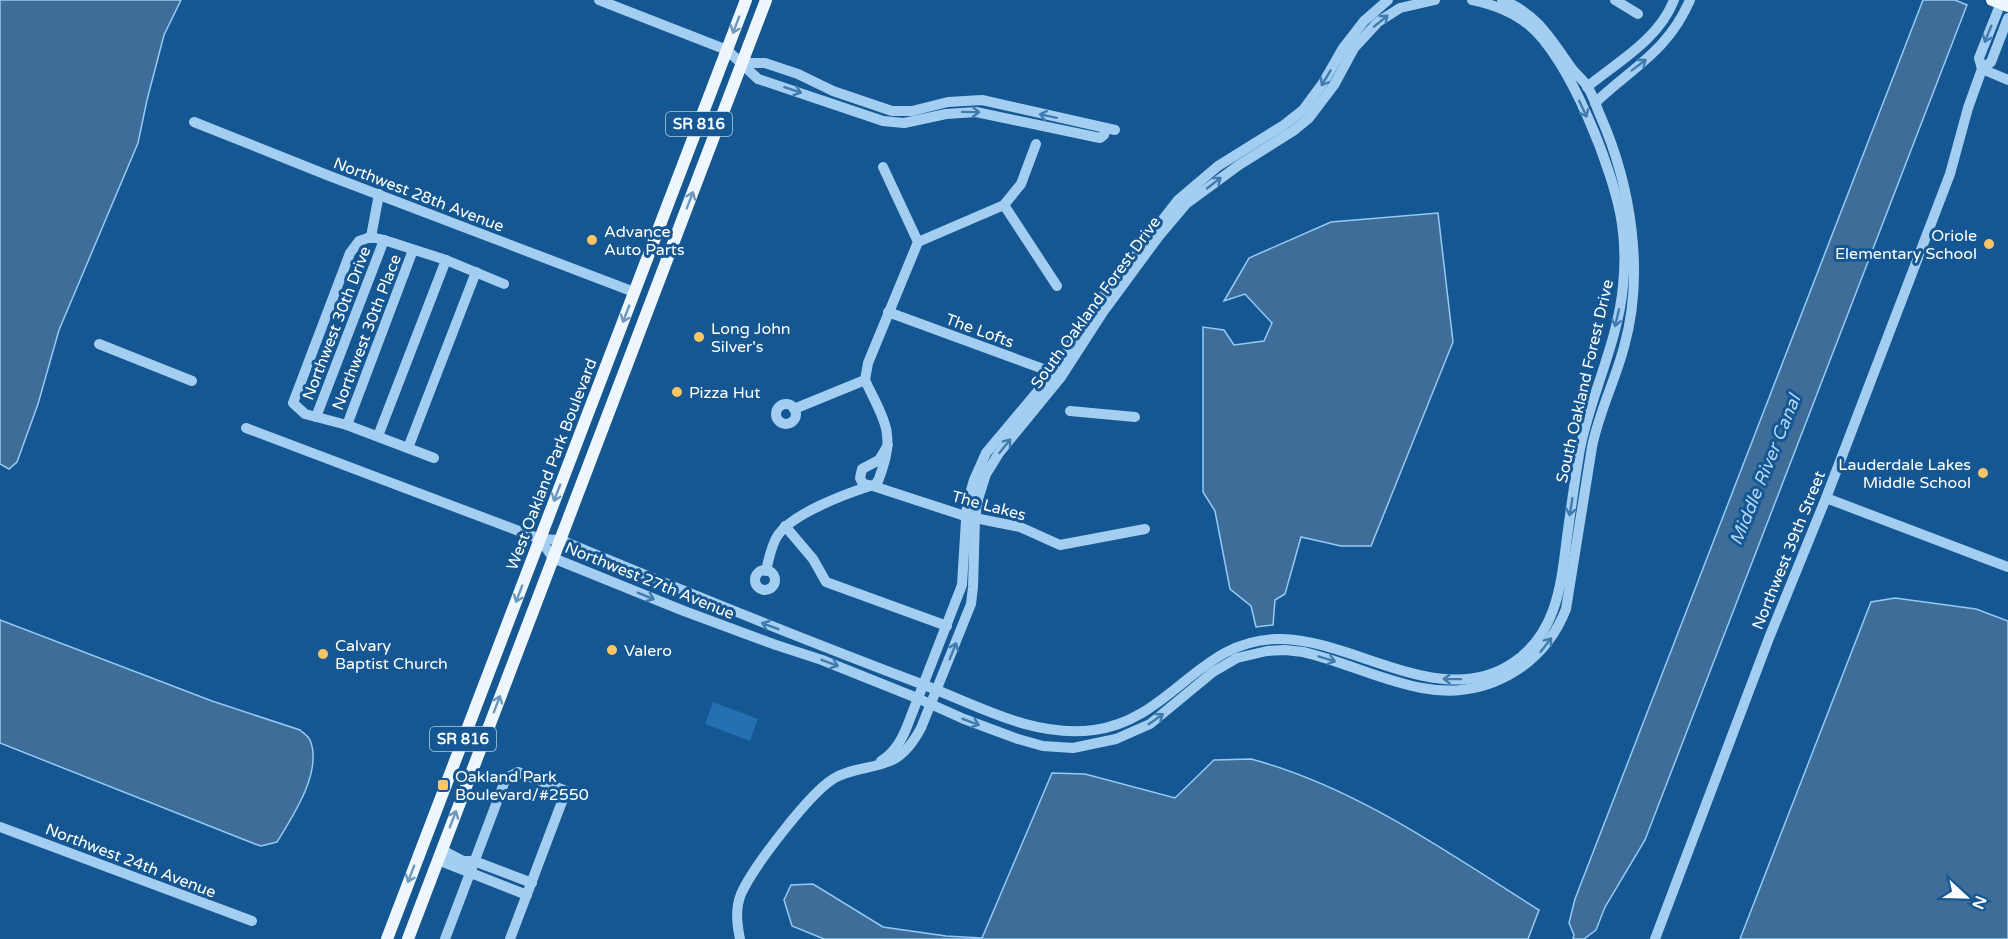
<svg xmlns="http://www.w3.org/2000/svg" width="2008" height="939" font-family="'Varela Round',sans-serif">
<rect width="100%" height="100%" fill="#155793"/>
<polygon fill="#2470b0" points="713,702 758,719 750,741 705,724"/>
<g fill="#3e6d99" stroke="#96caf4" stroke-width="1.5">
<polygon points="0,0 181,0 164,35 147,100 138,143 59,330 38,404 17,462 9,469 0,464"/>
<polygon points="1923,0 1955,0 1967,5 1645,840 1605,907 1596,930 1584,939 1573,939 1574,935 1569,923 1575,899"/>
<polygon points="1438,213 1453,342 1371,546 1341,546 1301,537 1285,594 1275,600 1273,625 1256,627 1251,606 1230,589 1215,511 1203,492 1203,327 1224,330 1234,345 1264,341 1272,323 1245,294 1224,301 1249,258 1331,222"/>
<polygon points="1895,598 1976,609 2008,621 2008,939 1740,939 1871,602"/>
<path d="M0 620 212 701 300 730C303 733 308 736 310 740 323 771 293 816 277 842L261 846 255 844 0 743Z"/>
<path d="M1251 759C1356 787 1448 853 1539 910L1528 939H824L792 926 784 900 791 885 813 884 883 927 946 936 982 938 1052 773 1085 774 1175 798 1214 760Z"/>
</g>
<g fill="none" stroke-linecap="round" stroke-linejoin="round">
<g stroke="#a4cef1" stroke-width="10">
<polyline points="599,0 727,50 758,79 883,121 904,123 946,114 976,112 1100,138 1104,135 1105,128"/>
<polyline points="1615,0 1638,14"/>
<polyline points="743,63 765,63 798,74 833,91 892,111 912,111 948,102 982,100 1115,130"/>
<polyline points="1982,69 1979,58 2002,0"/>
<polyline points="1982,69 2008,80"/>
<path d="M1587 87C1619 61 1659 39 1674 0"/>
<path d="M1595 103C1633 67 1668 51 1690 0"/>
<polyline points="194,122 327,175 634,292"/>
<polyline points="1004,205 1057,286"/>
<polyline points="371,237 379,194"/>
<polyline points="918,242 1004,205 1021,184 1036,144"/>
<polyline points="888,312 1057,374"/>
<polyline points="99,344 192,381"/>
<polyline points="865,380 868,363 918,242 883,167"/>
<path d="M865 380C881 415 896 431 882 470 879 477 880 481 873 486L863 484 860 478 862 469 879 460 888 445"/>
<circle cx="786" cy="414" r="10"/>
<polyline points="794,409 865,380"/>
<polyline points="1070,411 1135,417"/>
<polyline points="316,417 384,240"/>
<polyline points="347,425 413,250"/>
<path d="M246 428 540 539 553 558 684 611 776 645 822 660 917 698 964 719 1018 739 1043 746 1073 748 1116 739 1150 724 1213 672 1237 658 1267 651 1285 650 1303 652C1343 661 1382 681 1422 688 1484 700 1543 668 1566 609L1592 447C1599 412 1615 381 1624 347 1645 273 1631 185 1600 115 1596 106 1593 95 1587 86 1583 80 1577 75 1572 69 1552 41 1537 13 1502 0"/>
<polyline points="378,436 446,260"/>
<polyline points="408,448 476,272"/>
<polyline points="434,458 347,425 305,414 293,403 350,253 359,241 371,237 384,240 446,260 504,284"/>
<polyline points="873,486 965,516 1020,527 1060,545 1145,529"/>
<polyline points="1826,498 2008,567"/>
<polyline points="785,526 813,559 826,582 947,626"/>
<path d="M540 539 561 540C681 590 802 639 924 685 979 706 1033 738 1094 730 1172 720 1200 637 1281 639 1355 640 1442 711 1513 663 1557 633 1561 585 1567 537 1571 508 1575 478 1580 449 1591 394 1618 342 1623 286 1625 266 1625 244 1622 224 1615 173 1569 57 1529 25 1513 12 1492 4 1472 0"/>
<circle cx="765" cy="580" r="10"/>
<path d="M766 571C769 559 771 545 778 535 792 514 845 494 870 486"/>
<path d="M881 761C893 754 901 741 906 729L962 585 967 504 974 480 986 453 1053 373 1091 311 1178 200 1218 166 1284 125 1303 110 1323 83 1343 48 1364 21 1388 0"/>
<polyline points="0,827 252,921"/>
<polyline points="442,850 463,861 474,861 532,883"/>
<polyline points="438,860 527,895"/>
<polyline points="445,939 506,778 518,772 566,791 510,939"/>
<path d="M740 939C737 924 735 909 741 894 753 867 809 794 833 779 850 768 872 769 890 761 904 756 914 741 921 728L971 604 973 587 975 518 979 496 986 474 999 453 1061 377 1103 312 1159 236 1186 204 1239 165 1293 131 1309 118 1334 85 1354 48 1378 22 1400 8 1435 0"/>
<polyline points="1655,939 1769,638 1826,498 1950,174 1968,108 1982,69 1991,62 2008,18"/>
</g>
<g stroke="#eef6ff" stroke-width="12">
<polyline points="1992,0 2008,6"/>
<polyline points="387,939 746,0"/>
<polyline points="408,939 766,0"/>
</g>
</g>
<defs><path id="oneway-shaft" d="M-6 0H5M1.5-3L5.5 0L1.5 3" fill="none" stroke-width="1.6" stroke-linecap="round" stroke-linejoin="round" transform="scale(1.5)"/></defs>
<g stroke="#407baf">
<use href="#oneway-shaft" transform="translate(1381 21) rotate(-39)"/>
<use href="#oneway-shaft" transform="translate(1988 34) rotate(112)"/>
<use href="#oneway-shaft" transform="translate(1639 65) rotate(-37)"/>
<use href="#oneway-shaft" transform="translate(1326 78) rotate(121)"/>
<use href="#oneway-shaft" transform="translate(793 90) rotate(19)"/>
<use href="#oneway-shaft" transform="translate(1583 109) rotate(65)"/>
<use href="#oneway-shaft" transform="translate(971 112) rotate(1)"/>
<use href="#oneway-shaft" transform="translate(1048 116) rotate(-168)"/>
<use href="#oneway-shaft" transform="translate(1214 183) rotate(-38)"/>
<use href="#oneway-shaft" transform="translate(1617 318) rotate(103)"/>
<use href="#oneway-shaft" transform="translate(1005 446) rotate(-51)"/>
<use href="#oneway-shaft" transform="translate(1571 507) rotate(99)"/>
<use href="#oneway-shaft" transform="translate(646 596) rotate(22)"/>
<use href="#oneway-shaft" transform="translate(770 626) rotate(-159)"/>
<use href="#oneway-shaft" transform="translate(1546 645) rotate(-52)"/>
<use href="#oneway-shaft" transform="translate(953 651) rotate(-68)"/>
<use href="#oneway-shaft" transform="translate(1327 659) rotate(17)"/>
<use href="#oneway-shaft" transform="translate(830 663) rotate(21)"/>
<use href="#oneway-shaft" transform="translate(1452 679) rotate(-179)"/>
<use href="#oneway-shaft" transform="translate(1156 719) rotate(-35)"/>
<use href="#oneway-shaft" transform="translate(971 722) rotate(21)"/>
</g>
<g stroke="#6c97be">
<use href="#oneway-shaft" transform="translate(736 25) rotate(111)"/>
<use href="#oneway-shaft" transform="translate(690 200) rotate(-69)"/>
<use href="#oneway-shaft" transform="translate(626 314) rotate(111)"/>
<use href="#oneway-shaft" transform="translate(557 493) rotate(111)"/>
<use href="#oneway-shaft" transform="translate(519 594) rotate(111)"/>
<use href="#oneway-shaft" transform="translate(497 704) rotate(-69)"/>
<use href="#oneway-shaft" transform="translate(453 819) rotate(-69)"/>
<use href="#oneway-shaft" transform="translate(411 874) rotate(111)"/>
</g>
<g fill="#ffc464" stroke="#155793" stroke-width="2">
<circle cx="592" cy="240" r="6"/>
<circle cx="1989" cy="244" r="6"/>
<circle cx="699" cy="337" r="6"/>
<circle cx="677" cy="392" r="6"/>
<circle cx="1983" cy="473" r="6"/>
<circle cx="612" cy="650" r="6"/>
<circle cx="323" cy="654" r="6"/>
<rect x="437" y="779" width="12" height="12" rx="3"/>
</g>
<g text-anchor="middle" stroke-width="6" stroke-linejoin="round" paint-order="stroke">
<g fill="#155793" stroke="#b9cddf" stroke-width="1.5">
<rect x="666" y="112" width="66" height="24" rx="4.5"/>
<rect x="430" y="727" width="66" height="24" rx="4.5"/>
</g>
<g font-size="15" font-weight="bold" fill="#fff">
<text x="699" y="129">SR 816</text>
<text x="463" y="744">SR 816</text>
</g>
<g font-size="16" fill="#fff" stroke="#155793">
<text transform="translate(419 194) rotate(21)" y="6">Northwest 28th Avenue</text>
<text transform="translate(1095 302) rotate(-54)" y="6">South Oakland Forest Drive</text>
<text transform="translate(336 323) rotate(-69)" y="6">Northwest 30th Drive</text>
<text transform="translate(980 330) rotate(20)" y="6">The Lofts</text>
<text transform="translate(366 332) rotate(-69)" y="6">Northwest 30th Place</text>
<text transform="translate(1584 381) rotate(-77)" y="6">South Oakland Forest Drive</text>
<text transform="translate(551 464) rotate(-69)" y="6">West Oakland Park Boulevard</text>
<text transform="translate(989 505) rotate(15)" y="6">The Lakes</text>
<text transform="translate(1788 550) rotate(-68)" y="6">Northwest 39th Street</text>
<text transform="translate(650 580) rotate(22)" y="6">Northwest 27th Avenue</text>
<text transform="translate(131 860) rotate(21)" y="6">Northwest 24th Avenue</text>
</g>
<g font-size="16" fill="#fff" stroke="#155793" text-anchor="start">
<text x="604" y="237">Advance<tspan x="604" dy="18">Auto Parts</tspan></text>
<text x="1977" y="241" text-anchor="end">Oriole<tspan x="1977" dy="18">Elementary School</tspan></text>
<text x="711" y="334">Long John<tspan x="711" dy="18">Silver's</tspan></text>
<text x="689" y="398">Pizza Hut</text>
<text x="1971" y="470" text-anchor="end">Lauderdale Lakes<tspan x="1971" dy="18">Middle School</tspan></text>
<text x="335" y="651">Calvary<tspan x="335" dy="18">Baptist Church</tspan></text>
<text x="624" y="656">Valero</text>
<text x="455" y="782">Oakland Park<tspan x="455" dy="18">Boulevard/#2550</tspan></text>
</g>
<g font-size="18" font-style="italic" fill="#b0d7f8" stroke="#155793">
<text transform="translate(1765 470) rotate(-68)" y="6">Middle River Canal</text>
</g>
</g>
<g transform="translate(1966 897) rotate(112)" stroke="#155793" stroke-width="4.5" paint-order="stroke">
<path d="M0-4.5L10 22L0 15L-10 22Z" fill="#ffffff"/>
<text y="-9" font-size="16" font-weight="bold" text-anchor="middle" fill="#ffffff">N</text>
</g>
</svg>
